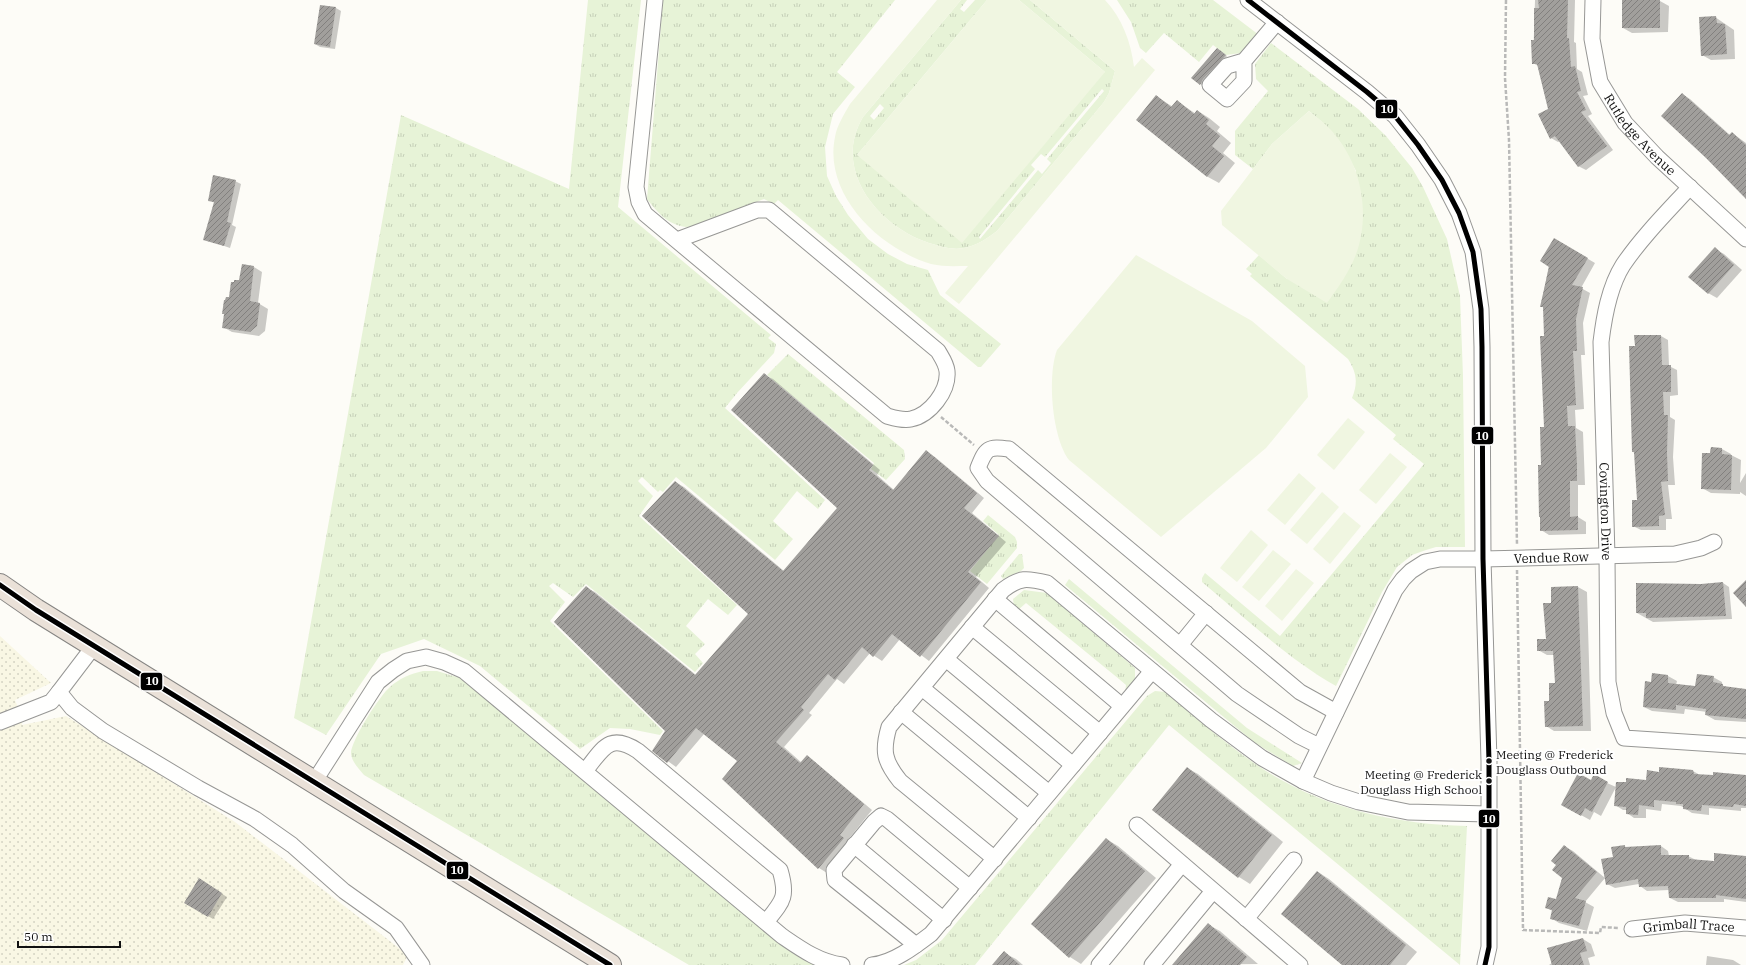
<svg xmlns="http://www.w3.org/2000/svg" width="1746" height="965" font-family="'IBM Plex Serif',serif">
<defs>
<pattern id="farmland-dots" width="8" height="8" patternUnits="userSpaceOnUse"><rect width="8" height="8" fill="#f9f7e4"/><path d="M2 2h.1M6 6h.1" fill="none" stroke="#d4d3c3" stroke-width="1.8" stroke-linecap="round"/></pattern>
<pattern id="grass-tufts" width="24" height="20" patternUnits="userSpaceOnUse"><rect width="24" height="20" fill="#e7f3d7"/><path d="M3 7l-1-3M5 7V3M7 7l1-3M15 17l-1-3M17 17v-4M19 17l1-3" fill="none" stroke="#c5cfb8"/></pattern>
<pattern id="building-hatch" width="6" height="6" patternUnits="userSpaceOnUse"><rect width="6" height="6" fill="#a19f9c"/><path d="M-1 1l2-2M0 6l6-6M5 7l2-2" fill="none" stroke="#82807e"/></pattern>
</defs>
<rect width="100%" height="100%" fill="#fdfcf7"/>
<polygon fill="url(#farmland-dots)" points="0,636 51,683 15,700 21,715 22,725 66,716 235,822 408,955 403,965 0,965"/>
<g fill="url(#grass-tufts)" fill-rule="evenodd">
<polygon points="588,0 641,0 618,207 771,335 768,338 776,344 774,353 737,393 725,408 825,500 818,509 797,491 773,521 793,539 775,560 676,477 663,492 660,490 658,492 642,477 638,481 653,496 639,516 737,605 728,615 708,599 686,626 705,644 695,654 703,663 695,672 586,584 573,597 553,583 549,586 565,602 550,621 663,731 660,735 630,729 610,728 580,749 480,666 424,639 381,654 326,735 294,718 401,115 569,189"/>
<path d="M663 0H895L837 72 855 87 833 114 825 147 827 176 836 196 848 215 868 239 888 254 907 264 928 270 940 295 1001 344 981 367H978L778 200 774 204 764 199C752 204 693 228 686 227 668 225 657 212 647 199Z"/>
<path d="M961 0H967L960 9 964 12 975 0H987L857 155 1105 72 1019 0H1030L1115 71 1109 93 1104 102 997 231C988 238 979 244 968 247 955 251 942 247 929 243 879 227 831 170 863 117ZM1102 89 1104 91 1047 159 1051 163 1042 174 1038 170 980 239 979 237 1035 169 1031 165 1041 154 1045 157ZM880 104 884 108 874 120 870 116Z"/>
<polygon points="1117,0 1213,0 1259,35 1241,53 1226,55 1213,45 1199,62 1164,33 1146,53 1140,48 1131,22"/>
<path d="M1271 43 1358 109 1386 136 1412 168 1423 187 1447 239 1460 296 1463 376 1465 547H1436L1426 550 1412 555 1397 567 1382 592 1336 686C1287 658 1245 618 1202 582V578L1205 573 1280 636 1424 464 1393 439 1396 435 1352 398C1358 383 1357 373 1348 359L1250 276 1252 274 1246 269 1259 255 1287 279 1356 171C1342 143 1334 131 1309 111L1272 144 1253 169 1235 155V131L1268 91 1256 79 1255 64Z"/>
<polygon points="788,354 904,450 905,459 886,480 871,469 874,463 767,375"/>
<polygon points="988,515 1015,537 1017,542 1017,548 987,584 970,571 999,535 983,521"/>
<polygon points="1019,554 1022,554 1024,568 1021,571 1003,579 1001,576"/>
<polygon points="1069,579 1247,728 1302,763 1293,766 1255,743 1065,585"/>
<polygon points="1024,590 1047,593 1135,668 1135,682 1125,693 1126,685 1119,679 1026,603 1017,611 1014,607 1013,599"/>
<path d="M423 671H437L460 678 784 947 803 960 816 965H689L364 775C359 769 352 762 351 754 350 742 380 695 390 687 400 678 410 674 423 671Z"/>
<path d="M1155 691 1166 692C1194 717 1223 741 1254 763 1317 807 1392 824 1467 826L1460 965 1169 725 975 965H904L916 960 942 940 1147 696Z"/>
</g>
<g fill="#f0f6e1">
<path d="M937 0H961L863 117C831 170 879 227 929 243 942 247 955 251 968 247 979 244 988 238 997 231L1104 102 1109 93 1115 71 1030 0H1105C1122 18 1131 42 1134 67L1142 58 1155 70 959 304 945 293 968 266C955 266 944 267 931 264 880 249 823 195 835 137 837 125 844 115 850 104Z"/>
<polygon points="987,0 1019,0 1105,72 962,243 857,155"/>
<path d="M1309 111C1315 116 1322 121 1327 126 1358 156 1370 204 1359 245 1353 267 1340 285 1327 303L1287 279 1222 225 1221 211 1272 144Z"/>
<path d="M1136 255 1252 321 1305 366 1308 397 1266 448 1161 537 1069 460C1052 438 1047 376 1057 350Z"/>
<polygon points="1348,418 1365,432 1334,470 1317,455"/>
<polygon points="1390,453 1407,467 1376,504 1359,490"/>
<polygon points="1299,473 1316,488 1285,525 1267,510"/>
<polygon points="1322,492 1339,507 1307,544 1290,530"/>
<polygon points="1344,512 1361,526 1330,564 1313,549"/>
<polygon points="1251,530 1268,545 1237,582 1220,568"/>
<polygon points="1273,550 1291,564 1259,601 1242,587"/>
<polygon points="1296,569 1314,583 1282,621 1265,606"/>
</g>
<g fill="#0003">
<polygon points="1535,0 1575,0 1574,42 1576,43 1577,69 1582,72 1588,95 1583,96 1592,114 1588,116 1613,150 1586,170 1578,166 1560,141 1558,142 1551,138 1549,109 1538,66 1533,63"/>
<polygon points="1623,0 1660,1 1669,6 1668,32 1632,33 1623,28"/>
<polygon points="336,8 341,11 335,49 320,47 315,44"/>
<polygon points="1715,17 1734,30 1735,59 1711,60 1702,55"/>
<polygon points="1220,50 1227,56 1203,86 1193,78"/>
<polygon points="1682,94 1690,99 1730,135 1732,133 1746,143 1746,198"/>
<polygon points="1156,96 1173,107 1177,101 1196,114 1198,111 1209,118 1220,127 1217,131 1231,143 1223,153 1235,163 1219,183 1208,177 1137,120"/>
<polygon points="235,181 241,184 232,225 236,227 230,248 204,239 215,203 209,200"/>
<polygon points="1554,239 1595,263 1581,288 1590,293 1583,323 1585,355 1581,355 1584,409 1575,410 1576,428 1583,432 1585,485 1578,485 1578,517 1586,522 1586,534 1549,535 1541,530 1542,466 1545,428 1545,337 1544,308 1541,306"/>
<polygon points="1715,249 1724,254 1742,270 1717,298 1708,293"/>
<polygon points="254,267 262,272 258,303 268,309 265,331 259,336 232,332 223,327 225,315 223,313 230,298 240,282"/>
<polygon points="1661,336 1668,340 1669,366 1677,370 1678,395 1670,396 1670,417 1675,420 1673,457 1675,485 1668,485 1672,519 1666,519 1666,530 1641,530 1633,526 1638,501 1635,453 1633,452 1636,347"/>
<polygon points="764,375 773,379 880,470 877,475 894,490 927,452 935,457 984,498 972,513 1006,542 976,577 989,588 929,661 900,639 882,661 870,653 844,684 837,679 809,713 812,715 784,747 802,763 807,757 815,762 872,810 847,841 851,843 827,873 819,868 724,779 738,761 704,734 676,767 654,751 666,731 586,588 595,592 696,675 750,614 675,482 684,487 784,571 838,508"/>
<polygon points="1711,448 1722,449 1731,454 1731,455 1741,460 1740,483 1746,473 1746,496 1740,492 1740,494 1711,493 1702,488"/>
<polygon points="1723,583 1729,587 1732,619 1653,622 1637,613 1701,585"/>
<polygon points="1578,587 1587,592 1591,731 1554,731 1546,726 1556,684 1554,655 1547,655 1538,650 1547,640 1553,604 1552,588"/>
<polygon points="1653,675 1668,676 1677,681 1676,685 1696,687 1713,677 1722,682 1722,685 1728,688 1746,690 1746,722 1715,720 1706,715 1707,712 1685,709 1684,714 1652,711 1644,707 1652,683"/>
<polygon points="1187,768 1198,774 1283,842 1250,884 1239,877 1154,810"/>
<polygon points="1693,771 1700,775 1746,776 1746,808 1741,808 1741,811 1709,808 1709,815 1692,813 1681,806 1662,804 1661,811 1646,809 1646,818 1634,818 1627,813 1627,810 1623,810 1615,805 1660,773"/>
<polygon points="1591,781 1607,783 1616,787 1601,816 1594,812 1590,820 1570,809"/>
<polygon points="1106,839 1118,846 1156,878 1081,964 1070,957 1032,924"/>
<polygon points="1564,846 1573,851 1605,878 1585,902 1594,907 1587,931 1559,923 1551,918 1553,911 1546,908 1557,900 1563,877"/>
<polygon points="1624,846 1628,848 1661,846 1668,851 1669,856 1688,856 1696,860 1715,862 1746,857 1746,902 1724,899 1724,902 1678,902 1670,898 1669,890 1647,891 1640,886 1639,884 1615,888 1607,884 1614,858"/>
<polygon points="1318,872 1329,879 1417,952 1406,965 1344,965"/>
<polygon points="199,879 227,897 213,919 185,902"/>
<polygon points="1209,925 1220,931 1258,964 1173,965"/>
<polygon points="1583,939 1591,944 1595,956 1588,958 1590,965 1549,965"/>
<polygon points="1004,953 1016,959 1023,965 994,965"/>
<polygon points="1707,956 1733,960 1741,965 1706,965"/>
</g>
<g fill="url(#building-hatch)">
<polygon points="1538,0 1568,0 1567,38 1569,38 1571,67 1575,66 1581,91 1577,92 1586,110 1581,112 1607,146 1578,167 1555,136 1550,139 1538,114 1548,109 1537,64 1532,64 1531,40 1534,40 1534,8 1539,8"/>
<rect x="1622" y="0" width="38" height="28"/>
<polygon points="320,5 336,7 330,47 314,44"/>
<polygon points="1716,16 1717,23 1725,24 1727,54 1701,56 1699,17"/>
<polygon points="1217,48 1226,55 1203,79 1200,85 1191,78"/>
<polygon points="1682,93 1729,135 1732,132 1746,145 1746,199 1706,158 1661,116"/>
<polygon points="1156,95 1171,107 1177,100 1194,114 1197,110 1209,120 1206,124 1220,136 1212,146 1224,156 1207,177 1136,120"/>
<polygon points="213,175 236,180 227,222 231,223 224,246 203,240 214,202 208,201"/>
<polygon points="1554,238 1588,258 1572,285 1583,287 1576,319 1577,351 1573,351 1576,405 1567,406 1568,426 1575,426 1577,465 1577,481 1570,481 1570,517 1578,516 1578,530 1540,531 1540,517 1539,517 1538,465 1541,465 1540,427 1544,427 1540,336 1544,336 1543,307 1540,307 1549,267 1540,261"/>
<polygon points="1715,247 1734,265 1708,294 1688,277"/>
<polygon points="242,264 254,266 250,301 260,303 257,326 250,332 222,328 224,314 222,314 224,300 225,300 226,297 229,297 231,282 234,282 234,280 239,280"/>
<polygon points="1634,335 1661,335 1662,365 1671,365 1671,392 1663,392 1664,415 1668,415 1667,453 1668,481 1661,482 1665,515 1659,516 1659,526 1632,527 1632,500 1637,500 1634,452 1632,452 1629,346 1635,346"/>
<polygon points="764,373 873,465 869,470 893,490 926,450 977,493 964,508 999,536 968,572 981,582 920,657 892,634 873,657 862,647 835,680 828,674 801,707 804,710 776,742 800,763 807,755 864,804 840,835 844,838 818,869 722,779 737,761 696,728 667,763 652,751 665,731 554,622 586,586 695,675 748,614 642,516 675,481 783,571 837,508 731,410"/>
<polygon points="1711,447 1722,448 1722,454 1732,455 1731,490 1701,489 1702,453 1710,453"/>
<polygon points="1746,580 1746,607 1733,593"/>
<polygon points="1723,582 1726,616 1646,618 1646,613 1636,613 1636,583 1701,584"/>
<polygon points="1578,586 1583,726 1545,727 1544,701 1549,701 1549,683 1555,683 1553,651 1537,651 1537,639 1546,639 1543,603 1551,603 1551,587"/>
<polygon points="1652,673 1668,675 1668,683 1695,686 1697,674 1714,676 1713,682 1723,684 1723,686 1746,689 1746,719 1705,715 1706,709 1676,705 1676,710 1643,707 1645,681 1651,682"/>
<polygon points="1187,767 1272,835 1238,878 1152,810"/>
<polygon points="1659,767 1693,770 1694,774 1713,775 1713,772 1746,775 1746,806 1734,804 1733,807 1702,805 1701,811 1683,809 1683,804 1676,804 1676,802 1654,800 1654,807 1639,805 1638,815 1626,814 1626,807 1614,806 1616,782 1626,782 1626,778 1646,780 1647,770 1659,772"/>
<polygon points="1578,773 1591,780 1594,774 1608,782 1592,812 1585,808 1581,816 1561,805"/>
<polygon points="1106,838 1145,871 1069,958 1031,924"/>
<polygon points="1564,845 1597,872 1575,898 1586,901 1579,926 1550,919 1552,910 1545,908 1548,897 1556,899 1562,878 1552,870 1556,865 1551,861"/>
<polygon points="1625,845 1625,847 1661,845 1661,855 1689,855 1689,859 1714,861 1714,853 1746,856 1746,899 1716,895 1716,898 1669,898 1668,886 1639,887 1638,879 1606,885 1601,859 1613,857 1611,847"/>
<polygon points="1317,871 1406,945 1390,965 1342,965 1281,914"/>
<polygon points="199,878 222,893 208,917 184,903"/>
<polygon points="1208,923 1247,957 1240,965 1172,965"/>
<polygon points="1583,938 1587,951 1580,953 1584,965 1552,965 1547,948"/>
<polygon points="1004,951 1020,965 992,965"/>
</g>
<g fill="none" stroke-linecap="round" stroke-linejoin="round">
<defs>
<g id="minor">
<path d="M655 0 636 187 639 202 645 214 887 416C894 418 903 421 911 419 930 415 949 391 947 371 946 363 942 358 938 351L769 210H757L677 240"/>
<polyline points="1248,0 1367,92 1395,116 1418,145 1442,180 1459,213 1473,252 1481,309 1482,347 1483,559 1489,761 1489,947 1485,965"/>
<path id="s1" d="M1593 0 1592 39 1600 82 1625 123 1657 157 1746 239"/>
<polyline points="1244,61 1227,66 1210,85 1227,99 1244,81 1244,61 1277,22"/>
<path id="s2" d="M1690 187C1667 212 1642 237 1623 265 1609 287 1604 317 1601 342L1607 556 1608 682 1614 713 1624 738 1746 746"/>
<polyline points="995,599 1122,706"/>
<polyline points="972,627 1100,733"/>
<polyline points="1180,645 1206,613"/>
<polyline points="94,646 59,692 72,708 103,731 198,788 255,819 292,845 344,891 396,928 422,965"/>
<polyline points="946,659 1073,765"/>
<polyline points="922,688 1049,793"/>
<polyline points="901,712 1029,818"/>
<polyline points="0,722 51,702 59,692"/>
<path d="M1319 746 1299 736 1237 694 987 481 978 468C986 448 988 446 1009 449L1300 692 1336 712"/>
<path d="M585 771C603 749 609 732 638 751L780 870C788 897 783 901 766 922"/>
<path id="s3" d="M1303 781 1395 590 1403 579 1411 571 1425 562 1440 559H1483L1675 554 1701 548 1714 542"/>
<path d="M314 782 378 682 393 670 407 661 426 657 444 662 464 671 782 936C801 949 819 962 842 965"/>
<polyline points="1137,825 1300,965"/>
<polyline points="854,845 944,920"/>
<path d="M995 859 900 781C884 761 882 751 889 727L1003 590C1020 577 1027 578 1047 583L1211 720 1262 758 1303 781 1331 793 1359 802 1408 812 1488 814"/>
<polyline points="1246,919 1294,860"/>
<path id="s4" d="M1632 929 1685 923 1746 928"/>
<polyline points="916,945 835,880 834,870 874,822 881,816 887,819 970,888"/>
<path d="M872 965C893 963 914 947 931 934L1152 671"/>
<polyline points="1099,965 1182,864"/>
<polyline points="1152,965 1213,891"/>
</g>
<polyline id="highway" points="0,585 36,610 610,965"/>
</defs>
<use href="#minor" stroke="#979795" stroke-width="17"/>
<use href="#highway" stroke="#858482" stroke-width="24"/>
<g stroke="#b9b9b8" stroke-width="2.5" stroke-dasharray="4 2" stroke-linecap="butt">
<polyline points="1506,0 1505,78 1509,140 1517,545"/>
<polyline points="941,417 974,445"/>
<polyline points="1517,570 1523,930 1600,933 1601,927 1619,928"/>
</g>
<use href="#minor" stroke="#fffffe" stroke-width="15"/>
<use href="#highway" stroke="#eae1d8" stroke-width="22"/>
<defs>
<g id="bus-1">
<polyline points="1248,0 1367,92 1395,116 1418,145 1442,180 1459,213 1473,252 1481,309 1482,347 1483,559 1489,761 1489,947 1485,965"/>
<polyline points="0,585 36,610 610,965"/>
</g>
</defs>
<use href="#bus-1" stroke="#fff" stroke-width="8"/>
<use href="#bus-1" stroke="#000" stroke-width="5"/>
</g>
<g fill="#111" stroke="#fff" stroke-width="1.5">
<circle cx="1489" cy="761" r="3.5"/>
<circle cx="1489" cy="781" r="3.5"/>
</g>
<g text-anchor="middle" stroke-width="4" stroke-linejoin="round" paint-order="stroke">
<g font-size="12" fill="#111" stroke="#fff" text-anchor="start">
<text x="1496" y="759">Meeting @ Frederick<tspan x="1496" dy="15">Douglass Outbound</tspan></text>
<text x="1482" y="779" text-anchor="end">Meeting @ Frederick<tspan x="1482" dy="15">Douglass High School</tspan></text>
</g>
<g font-size="13" fill="#111" stroke="#fff">
<text dy="5" stroke="none"><textPath href="#s1" startOffset="149">Rutledge Avenue</textPath></text>
<text dy="5" stroke="none"><textPath href="#s2" startOffset="353">Covington Drive</textPath></text>
<text dy="5" stroke="none"><textPath href="#s3" startOffset="380">Vendue Row</textPath></text>
<text dy="5" stroke="none"><textPath href="#s4" startOffset="57">Grimball Trace</textPath></text>
</g>
</g>
<g stroke="#fff" stroke-width="1.5">
<rect x="1375" y="99" width="23" height="20" rx="4" fill="#000"/>
<rect x="1471" y="426" width="23" height="19" rx="4" fill="#000"/>
<rect x="140" y="672" width="23" height="19" rx="4" fill="#000"/>
<rect x="1478" y="809" width="22" height="19" rx="4" fill="#000"/>
<rect x="446" y="861" width="23" height="19" rx="4" fill="#000"/>
</g>
<g font-size="11" text-anchor="middle" font-weight="bold" fill="#fff">
<text x="1387" y="113">10</text>
<text x="1482" y="440">10</text>
<text x="152" y="685">10</text>
<text x="1489" y="823">10</text>
<text x="457" y="874">10</text>
</g>
<path d="M18 941v6h102v-6" fill="none" stroke="#111111" stroke-width="2"/>
<text x="24" y="941" font-size="12" fill="#111111" stroke="#ffffff" stroke-width="3" paint-order="stroke">50 m</text>
</svg>
